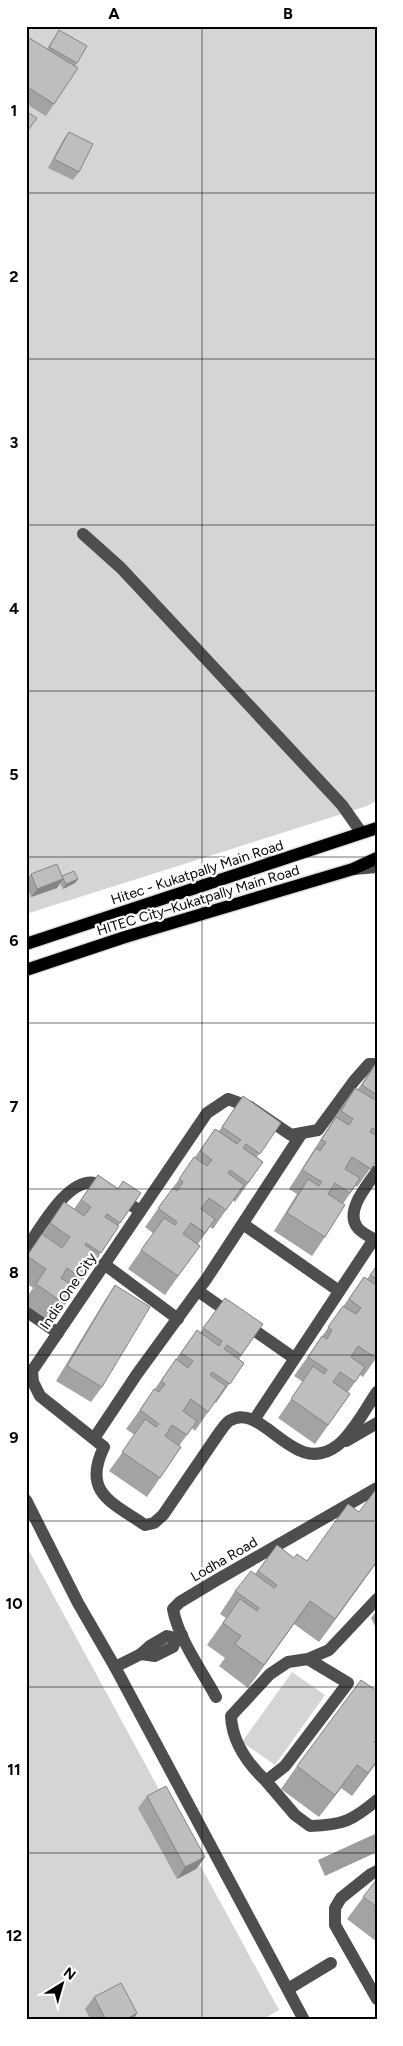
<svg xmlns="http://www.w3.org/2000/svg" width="403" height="2046" font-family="Figtree,sans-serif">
<rect width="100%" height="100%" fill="#fff"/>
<g fill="#d5d5d5">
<polygon points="26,26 377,26 377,801 367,806 26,914"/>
<polygon points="26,1545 279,2010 262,2020 26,2020"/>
<polygon points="292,1672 325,1695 275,1765 242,1742"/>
</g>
<polygon fill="#9c9c9c" points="377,1833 377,1852 325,1876 318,1860"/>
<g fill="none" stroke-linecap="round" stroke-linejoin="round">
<defs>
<g id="major">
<polyline points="26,944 377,828"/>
<polyline points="26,970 125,937 353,869 377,858"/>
</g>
</defs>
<use href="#major" stroke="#dbdbdb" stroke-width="15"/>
<g stroke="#4e4e4e" stroke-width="12">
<polyline points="83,534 121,568 342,805 361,832"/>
<polyline points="354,869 377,867"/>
<path d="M377 1064H369L354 1081 318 1130 291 1135 250 1107 228 1099 207 1113 32 1371 33 1382 40 1396 104 1447C82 1492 111 1502 145 1525L154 1523 163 1515 219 1433C222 1429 225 1424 229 1421 263 1399 293 1480 338 1445 353 1433 366 1408 377 1392"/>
<path d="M377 1171C367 1186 345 1210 357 1227 361 1233 371 1237 377 1241"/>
<polyline points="243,1224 339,1291"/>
<path d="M26 1249C40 1229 68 1177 95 1183 105 1185 130 1205 140 1211"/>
<polyline points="104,1264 178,1319"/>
<polyline points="198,1291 294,1358"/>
<polyline points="26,1311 58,1333"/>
<polyline points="254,1420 374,1239"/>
<polyline points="95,1437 137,1374 207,1278 302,1133"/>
<polyline points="346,1441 377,1423"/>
<polyline points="26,1500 78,1603 115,1667 304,2020"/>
<polyline points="141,1654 155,1656 173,1647 176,1638"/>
<path d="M308 1659 348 1683 285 1766 266 1781C248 1764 232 1741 231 1716L270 1674 288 1662 308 1659 329 1650 377 1599"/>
<polyline points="115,1667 141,1654 150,1646 167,1636 176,1638 182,1635"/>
<path d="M216 1697C202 1671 178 1638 173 1609L180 1602 215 1581 377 1488"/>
<path d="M266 1781 295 1815 310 1826C343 1825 352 1821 377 1800"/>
<polyline points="377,1871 371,1874 341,1898 335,1908 335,1925 377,1999"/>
<polyline points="288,1989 331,1963"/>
</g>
<use href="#major" stroke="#000" stroke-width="12"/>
</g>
<g fill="#a3a3a3">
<polygon points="59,30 77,63 54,104 46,116 26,104 26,36 47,49"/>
<polygon points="69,132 79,172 73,180 48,168 63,140"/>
<polygon points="31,874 78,879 75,883 63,889 60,883 57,888 31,897 26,885 26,881"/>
<polygon points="377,1061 377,1159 357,1187 355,1186 343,1204 325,1237 312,1256 274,1231 297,1194 289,1189 342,1106 355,1088 358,1089"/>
<polygon points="243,1096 281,1123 257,1157 263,1162 235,1202 233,1200 213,1229 210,1227 198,1244 200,1246 165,1295 128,1269 153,1233 145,1227 215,1129 219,1131"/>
<polygon points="98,1175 118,1188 141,1193 118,1226 119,1226 52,1323 26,1305 26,1298 33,1288 26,1283 26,1257 64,1202 74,1209"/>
<polygon points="377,1265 377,1357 363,1377 360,1375 348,1392 350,1394 315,1444 278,1418 303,1382 294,1376 364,1277 367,1279"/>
<polygon points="115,1285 102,1387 91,1402 56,1381 105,1300"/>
<polygon points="225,1298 263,1324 239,1359 244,1363 216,1403 215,1402 195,1431 192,1428 179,1446 181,1447 147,1497 109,1471 135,1435 126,1429 197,1330 200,1333"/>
<polygon points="277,1545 294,1558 307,1561 377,1562 319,1642 294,1624 248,1688 219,1666 225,1658 207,1645 226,1618 220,1614 235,1591 255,1574"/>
<polygon points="377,1610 377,1630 371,1618"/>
<polygon points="375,1743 377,1762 352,1796 341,1788 319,1817 281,1789 297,1766"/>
<polygon points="147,1796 205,1857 196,1869 177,1879 138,1808"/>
<polygon points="377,1879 377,1942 347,1919"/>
<polygon points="94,1997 137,2013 133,2020 91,2020 85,2009"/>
</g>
<g fill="#858585">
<polygon points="63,879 57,888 31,897 37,889"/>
<polygon points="78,879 75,883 63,889 66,884"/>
<polygon points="377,1561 377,1562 319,1642 335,1619"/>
<polygon points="310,1601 294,1624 248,1688 264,1665"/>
<polygon points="377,1762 352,1796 368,1773"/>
<polygon points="357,1765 341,1788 319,1817 335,1795"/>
<polygon points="205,1857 196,1869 177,1879 185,1867"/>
<polygon points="137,2013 133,2020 125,2020"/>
</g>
<g fill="#bebebe" stroke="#858585">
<polygon points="59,30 87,46 77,63 49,47"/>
<polygon points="26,36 78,68 54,104 26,86"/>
<polygon points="26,111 37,118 26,133"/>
<polygon points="69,132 93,144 79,172 54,159"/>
<polygon points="57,864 63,879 37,889 31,874"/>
<polygon points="74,871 78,879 66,884 62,876"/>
<polygon points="377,1062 377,1095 362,1085"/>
<polygon points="355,1088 377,1101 377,1131 372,1128 370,1132 377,1136 377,1159 371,1169 352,1157 345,1169 360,1178 350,1193 335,1183 328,1194 345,1205 325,1237 287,1213 308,1179 319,1186 322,1182 302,1170 316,1148 320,1151 326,1142 321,1140 336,1117 349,1125 353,1119 341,1111"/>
<polygon points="243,1096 281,1123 260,1154 246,1144 243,1148 263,1162 248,1183 230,1170 228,1173 244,1185 226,1210 209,1198 201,1209 215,1219 205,1233 191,1223 183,1234 200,1246 178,1276 141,1250 164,1218 175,1225 177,1222 158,1208 173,1188 177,1191 183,1182 179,1179 194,1157 207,1166 212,1160 200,1151 215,1129 237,1144 241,1140 222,1127"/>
<polygon points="98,1175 118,1189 123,1181 141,1193 120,1223 107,1214 105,1217 119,1226 101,1253 86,1243 85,1245 99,1255 83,1279 67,1268 61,1278 76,1288 65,1304 36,1284 46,1269 27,1256 42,1234 62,1248 70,1237 50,1223 64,1202 84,1216 91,1207 81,1200"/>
<polygon points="377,1266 377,1279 370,1275"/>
<polygon points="364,1277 377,1286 377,1357 376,1358 358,1346 351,1357 365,1367 355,1382 340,1372 333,1382 350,1394 328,1425 291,1399 313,1366 324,1374 327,1370 308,1357 322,1336 327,1339 332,1330 328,1327 343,1306 356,1314 361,1308 349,1299"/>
<polygon points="115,1285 150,1307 102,1387 67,1366"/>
<polygon points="225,1298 263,1324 241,1355 227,1345 224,1349 244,1363 230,1384 212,1372 210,1375 226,1386 208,1412 191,1399 183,1411 197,1421 187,1435 172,1425 165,1436 181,1447 160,1478 122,1452 145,1419 156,1427 159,1424 140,1410 154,1389 159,1392 165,1384 161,1381 176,1359 188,1368 193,1361 181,1353 197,1330 219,1346 222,1341 203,1328"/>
<polygon points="377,1488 377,1561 335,1619 310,1601 264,1665 235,1644 241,1636 223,1623 240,1599 257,1611 259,1608 235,1591 251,1571 274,1588 277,1585 258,1571 277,1545 294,1558 297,1554 307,1561 348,1504 359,1512"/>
<polygon points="361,1680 377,1691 377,1739 374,1742 377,1744 377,1761 368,1773 357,1765 335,1795 297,1766"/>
<polygon points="166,1786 205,1857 185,1867 147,1796"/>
<polygon points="377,1879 377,1907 363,1897"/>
<polygon points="121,1983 137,2013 125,2020 106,2020 94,1997"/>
</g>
<path fill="none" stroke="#000" stroke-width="1" stroke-opacity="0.55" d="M202 26V2020M26 193H377M26 359H377M26 525H377M26 691H377M26 857H377M26 1023H377M26 1189H377M26 1355H377M26 1521H377M26 1687H377M26 1853H377"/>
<g text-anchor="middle" stroke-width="4.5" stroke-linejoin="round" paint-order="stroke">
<g font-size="14" fill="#000" stroke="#fff">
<text transform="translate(197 872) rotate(-18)" y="5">Hitec - Kukatpally Main Road</text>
<text transform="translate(198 900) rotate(-17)" y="5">HITEC City–Kukatpally Main Road</text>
<text transform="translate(68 1291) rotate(-56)" y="5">Indis One City</text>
<text transform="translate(224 1559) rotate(-30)" y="5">Lodha Road</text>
</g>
</g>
<rect width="403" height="2046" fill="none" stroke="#ffffff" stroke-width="55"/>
<g transform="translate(62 1984) rotate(37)" stroke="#ffffff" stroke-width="4" paint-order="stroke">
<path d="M0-4L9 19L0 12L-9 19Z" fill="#000000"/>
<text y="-8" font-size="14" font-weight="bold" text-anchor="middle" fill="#000000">N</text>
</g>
<rect x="28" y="28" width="348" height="1990" fill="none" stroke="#000" stroke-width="2"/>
<g font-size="16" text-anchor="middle" font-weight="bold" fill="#000">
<text x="114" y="19">A</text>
<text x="288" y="19">B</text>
<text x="14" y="116">1</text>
<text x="14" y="282">2</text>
<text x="14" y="448">3</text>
<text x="14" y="614">4</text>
<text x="14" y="780">5</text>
<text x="14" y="946">6</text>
<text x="14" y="1112">7</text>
<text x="14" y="1278">8</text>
<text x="14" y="1443">9</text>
<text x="14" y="1609">10</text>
<text x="14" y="1775">11</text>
<text x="14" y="1941">12</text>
</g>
</svg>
